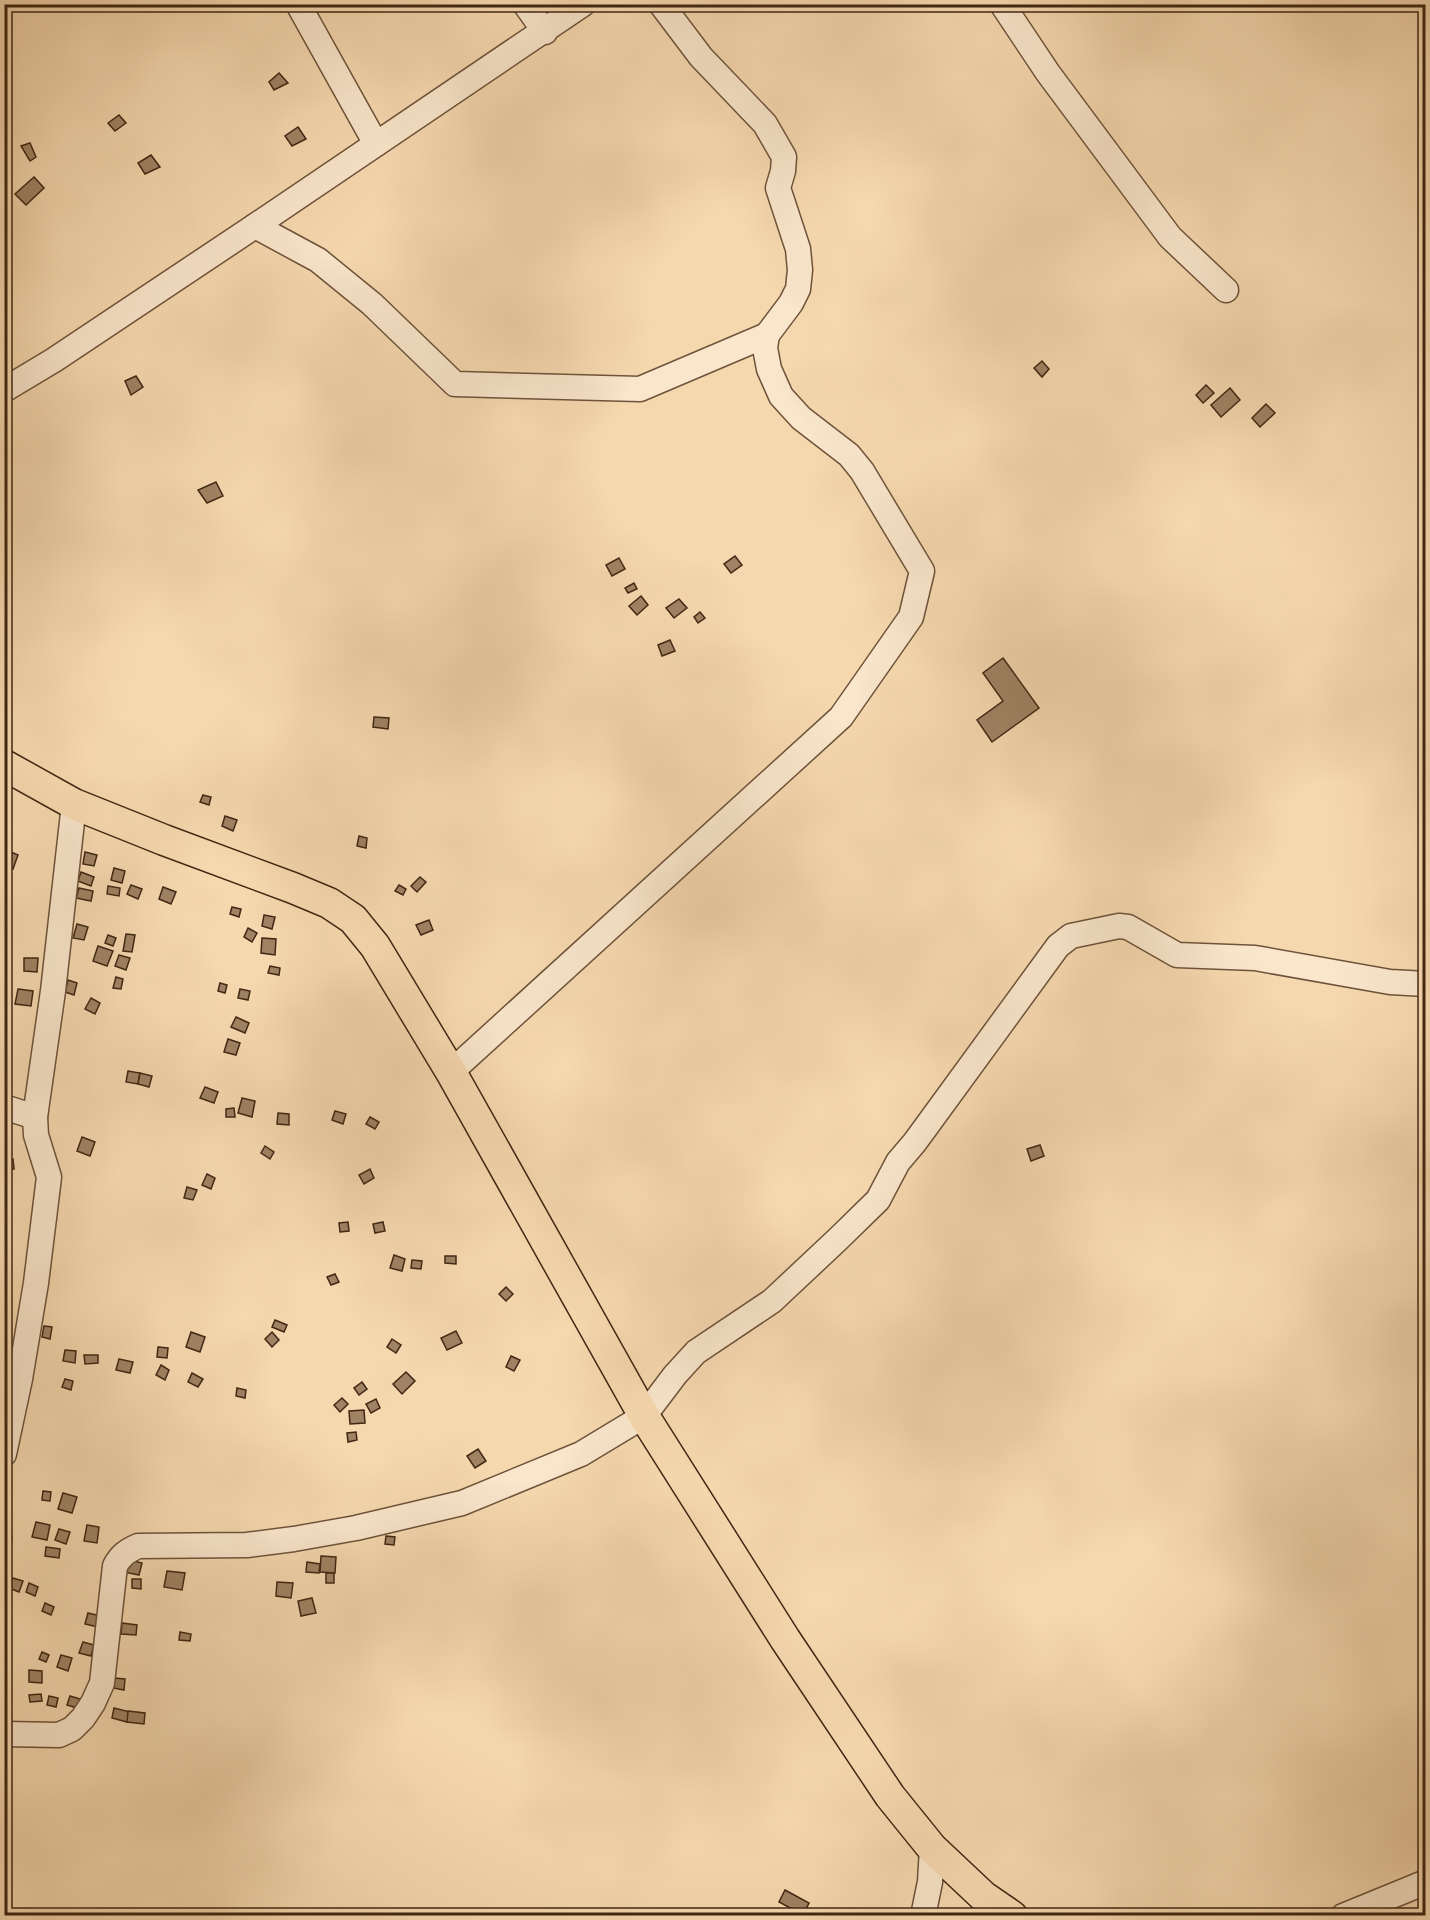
<svg xmlns="http://www.w3.org/2000/svg" width="1430" height="1920" font-family="'IM FELL Great Primer',serif">
<rect width="100%" height="100%" fill="#f6d8af"/>
<filter id="stains"><feTurbulence type="fractalNoise" baseFrequency=".00333" numOctaves="4"/><feColorMatrix values="0 0 0 0 .2 0 0 0 0 .09 0 0 0 0 .02 0 0 0 .5 -.17"/></filter>
<radialGradient id="worn" r=".72"><stop offset=".6" stop-color="#630" stop-opacity="0"/><stop offset="1" stop-color="#630" stop-opacity=".3"/></radialGradient>
<g fill="#9f8364" stroke="#402713" stroke-width="1.5">
<polygon points="279,73 288,83 274,90 269,82"/>
<polygon points="119,115 126,123 115,131 108,123"/>
<polygon points="298,127 306,139 292,146 285,136"/>
<polygon points="30,143 36,157 30,161 21,146"/>
<polygon points="151,155 160,167 145,174 138,163"/>
<polygon points="34,177 44,188 26,205 15,194"/>
<polygon points="1042,361 1049,369 1042,377 1034,368"/>
<polygon points="136,376 143,387 131,395 125,381"/>
<polygon points="1206,385 1214,393 1203,403 1196,395"/>
<polygon points="1230,388 1240,400 1221,417 1211,405"/>
<polygon points="1266,404 1275,413 1260,427 1252,418"/>
<polygon points="216,482 223,496 207,503 198,490"/>
<polygon points="735,556 742,565 731,573 724,564"/>
<polygon points="619,558 625,569 612,576 606,565"/>
<polygon points="634,583 637,589 628,593 625,588"/>
<polygon points="641,596 648,605 637,615 629,606"/>
<polygon points="679,599 687,608 674,618 666,608"/>
<polygon points="700,612 705,618 698,623 694,617"/>
<polygon points="670,640 675,651 662,656 658,645"/>
<polygon points="1003,658 1039,708 992,742 977,720 1003,701 983,673"/>
<polygon points="374,717 389,718 388,729 373,727"/>
<polygon points="203,795 211,797 209,805 200,802"/>
<polygon points="225,816 237,820 233,831 222,826"/>
<polygon points="359,836 367,838 366,848 357,846"/>
<polygon points="6,850 18,855 13,869 4,866"/>
<polygon points="85,852 97,855 94,866 83,864"/>
<polygon points="114,868 125,871 122,883 111,880"/>
<polygon points="81,872 94,877 91,886 78,881"/>
<polygon points="420,877 426,882 417,892 411,886"/>
<polygon points="131,885 142,889 138,899 127,894"/>
<polygon points="399,885 406,889 403,895 395,891"/>
<polygon points="108,886 120,888 119,896 107,894"/>
<polygon points="163,887 176,892 171,904 159,899"/>
<polygon points="79,888 93,891 91,901 76,898"/>
<rect x="4" y="902" width="7" height="13"/>
<polygon points="232,907 241,909 239,917 230,914"/>
<polygon points="264,915 275,917 272,929 262,926"/>
<polygon points="429,920 433,930 421,935 416,925"/>
<polygon points="77,924 88,927 84,940 73,938"/>
<polygon points="248,928 257,933 252,942 244,937"/>
<polygon points="126,934 135,935 132,952 123,951"/>
<polygon points="108,935 116,938 113,946 105,943"/>
<polygon points="262,938 276,939 275,955 261,953"/>
<polygon points="98,946 113,951 107,966 93,961"/>
<polygon points="119,955 130,958 126,970 115,966"/>
<polygon points="24,958 38,958 37,972 24,971"/>
<polygon points="270,966 280,968 279,975 268,973"/>
<polygon points="116,977 123,979 121,989 113,988"/>
<polygon points="68,980 77,983 74,995 65,992"/>
<polygon points="220,983 227,985 225,993 218,991"/>
<polygon points="18,989 33,991 31,1006 15,1004"/>
<polygon points="240,989 250,991 248,1000 238,998"/>
<polygon points="91,998 100,1003 95,1014 85,1009"/>
<polygon points="236,1017 249,1023 245,1033 231,1027"/>
<polygon points="228,1039 240,1043 236,1055 224,1052"/>
<polygon points="128,1071 140,1073 138,1084 126,1082"/>
<polygon points="140,1073 152,1076 149,1087 138,1084"/>
<polygon points="205,1087 218,1092 214,1103 200,1098"/>
<polygon points="242,1098 255,1101 252,1117 238,1113"/>
<polygon points="234,1108 235,1117 226,1117 226,1109"/>
<polygon points="335,1111 346,1114 343,1124 332,1120"/>
<polygon points="278,1113 289,1114 289,1125 277,1124"/>
<polygon points="370,1117 379,1122 375,1129 366,1124"/>
<polygon points="82,1137 95,1142 90,1156 77,1151"/>
<polygon points="1040,1145 1044,1156 1031,1161 1027,1149"/>
<polygon points="265,1146 274,1152 270,1159 261,1153"/>
<polygon points="13,1159 14,1169 4,1169 4,1160"/>
<polygon points="370,1169 374,1178 364,1184 359,1175"/>
<polygon points="207,1174 215,1178 211,1189 202,1185"/>
<polygon points="187,1187 197,1190 193,1200 184,1198"/>
<polygon points="348,1222 349,1231 340,1232 339,1223"/>
<polygon points="383,1222 385,1231 375,1233 373,1224"/>
<polygon points="394,1255 405,1259 402,1271 390,1268"/>
<polygon points="445,1256 456,1256 456,1264 445,1263"/>
<polygon points="412,1260 422,1261 421,1269 411,1268"/>
<polygon points="335,1274 339,1282 331,1285 327,1277"/>
<polygon points="506,1287 513,1294 506,1301 499,1294"/>
<polygon points="275,1320 287,1325 284,1332 272,1327"/>
<polygon points="44,1326 52,1327 50,1339 42,1337"/>
<polygon points="456,1331 462,1343 447,1350 441,1338"/>
<polygon points="191,1332 205,1337 200,1352 186,1347"/>
<polygon points="272,1332 279,1340 272,1347 265,1339"/>
<polygon points="392,1339 401,1345 396,1353 387,1347"/>
<polygon points="158,1347 168,1348 167,1358 157,1357"/>
<polygon points="65,1350 76,1351 75,1363 63,1361"/>
<polygon points="84,1355 98,1355 98,1363 85,1364"/>
<polygon points="511,1356 520,1360 514,1371 506,1367"/>
<polygon points="119,1359 133,1362 130,1373 116,1370"/>
<polygon points="161,1365 169,1370 165,1380 156,1375"/>
<polygon points="406,1372 415,1381 402,1394 393,1384"/>
<polygon points="192,1373 203,1379 198,1387 188,1382"/>
<polygon points="65,1379 73,1381 71,1390 62,1387"/>
<polygon points="362,1382 367,1389 359,1395 354,1388"/>
<polygon points="237,1388 246,1390 245,1398 236,1396"/>
<polygon points="342,1398 348,1404 340,1412 334,1405"/>
<polygon points="376,1399 380,1408 371,1413 366,1404"/>
<polygon points="364,1410 365,1423 350,1424 349,1411"/>
<polygon points="356,1432 357,1440 348,1442 347,1433"/>
<polygon points="478,1449 486,1461 475,1468 467,1456"/>
<polygon points="43,1491 51,1492 50,1501 42,1500"/>
<polygon points="63,1493 77,1497 72,1513 58,1509"/>
<polygon points="36,1522 50,1525 47,1540 32,1537"/>
<polygon points="87,1525 99,1527 97,1543 84,1541"/>
<polygon points="59,1529 70,1532 66,1544 55,1540"/>
<polygon points="386,1536 395,1537 394,1545 385,1544"/>
<polygon points="4,1537 12,1538 10,1549 4,1548"/>
<polygon points="46,1547 60,1549 59,1558 45,1556"/>
<polygon points="321,1556 336,1557 335,1573 320,1572"/>
<polygon points="126,1559 142,1563 139,1575 124,1572"/>
<polygon points="307,1562 320,1564 319,1573 306,1572"/>
<polygon points="167,1571 185,1573 182,1590 164,1587"/>
<rect x="326" y="1573" width="8" height="10"/>
<polygon points="13,1578 23,1581 19,1592 9,1588"/>
<polygon points="132,1579 141,1579 141,1589 132,1588"/>
<polygon points="277,1582 293,1583 291,1598 276,1596"/>
<polygon points="29,1583 38,1587 35,1596 26,1592"/>
<polygon points="312,1598 316,1613 301,1616 298,1601"/>
<polygon points="45,1603 54,1607 51,1615 42,1611"/>
<polygon points="88,1613 101,1616 98,1627 85,1624"/>
<polygon points="122,1623 137,1625 136,1635 121,1634"/>
<polygon points="180,1632 191,1634 190,1641 179,1640"/>
<polygon points="83,1642 94,1645 91,1656 79,1653"/>
<polygon points="42,1652 49,1655 46,1662 39,1659"/>
<polygon points="61,1655 72,1658 68,1671 57,1667"/>
<polygon points="29,1670 42,1671 42,1683 29,1682"/>
<polygon points="114,1678 125,1679 124,1690 113,1688"/>
<polygon points="41,1694 42,1701 30,1702 29,1695"/>
<polygon points="49,1696 58,1698 56,1707 47,1705"/>
<polygon points="70,1696 80,1699 77,1708 67,1705"/>
<polygon points="114,1708 130,1712 127,1722 112,1718"/>
<polygon points="128,1711 145,1713 144,1724 127,1722"/>
<polygon points="785,1890 809,1903 803,1915 779,1902"/>
</g>
<g fill="none" stroke-linecap="round" stroke-linejoin="round">
<defs>
<g id="minor">
<polyline points="298,4 376,144"/>
<polyline points="525,4 545,32"/>
<polyline points="1002,4 1048,73 1170,237 1226,290"/>
<polyline points="255,226 318,260 372,304 455,384 640,389 767,335"/>
<polyline points="4,390 54,360 255,226 583,4"/>
<polyline points="451,1072 841,717 911,617 922,571 862,471 849,455 801,418 781,396 769,369 765,348 767,335 791,303 798,289 800,270 798,249 778,188 783,171 784,157 765,124 701,57 661,4"/>
<polyline points="4,1107 35,1117"/>
<polyline points="4,1454 20,1379 36,1283 49,1177 36,1135 35,1117 53,991 74,804"/>
<path d="M4 1734 59 1735 72 1729 83 1718 93 1703 102 1683 115 1566C121 1555 127 1551 138 1546L247 1545 294 1539 356 1528 462 1503 581 1454 644 1416 675 1375 696 1352 772 1301 837 1240 878 1200 898 1162 915 1142 1058 946 1071 936 1119 926 1128 927 1177 955 1255 958 1390 982 1426 984"/>
<polyline points="923,1916 930,1882 932,1848"/>
<polyline points="1343,1916 1426,1882"/>
</g>
<polyline id="major" points="4,765 74,804 164,840 293,888 329,903 353,919 375,946 451,1072 644,1416 785,1639 890,1796 932,1848 983,1896 1012,1916"/>
</defs>
<use href="#minor" stroke="#6e533a" stroke-width="27"/>
<use href="#major" stroke="#402713" stroke-width="33"/>
<use href="#minor" stroke="#f9e6cb" stroke-width="24"/>
<use href="#major" stroke="#f6d8af" stroke-width="30"/>
</g>
<rect width="1430" height="1920" fill="none" stroke="#f6d8af" stroke-width="24"/>
<rect x="6" y="6" width="1418" height="1908" fill="none" stroke="#402713" stroke-width="3"/>
<rect x="12" y="12" width="1406" height="1896" fill="none" stroke="#402713" stroke-width="1.5"/>
<rect width="100%" height="100%" filter="url(#stains)"/>
<rect width="100%" height="100%" fill="url(#worn)"/>
</svg>
